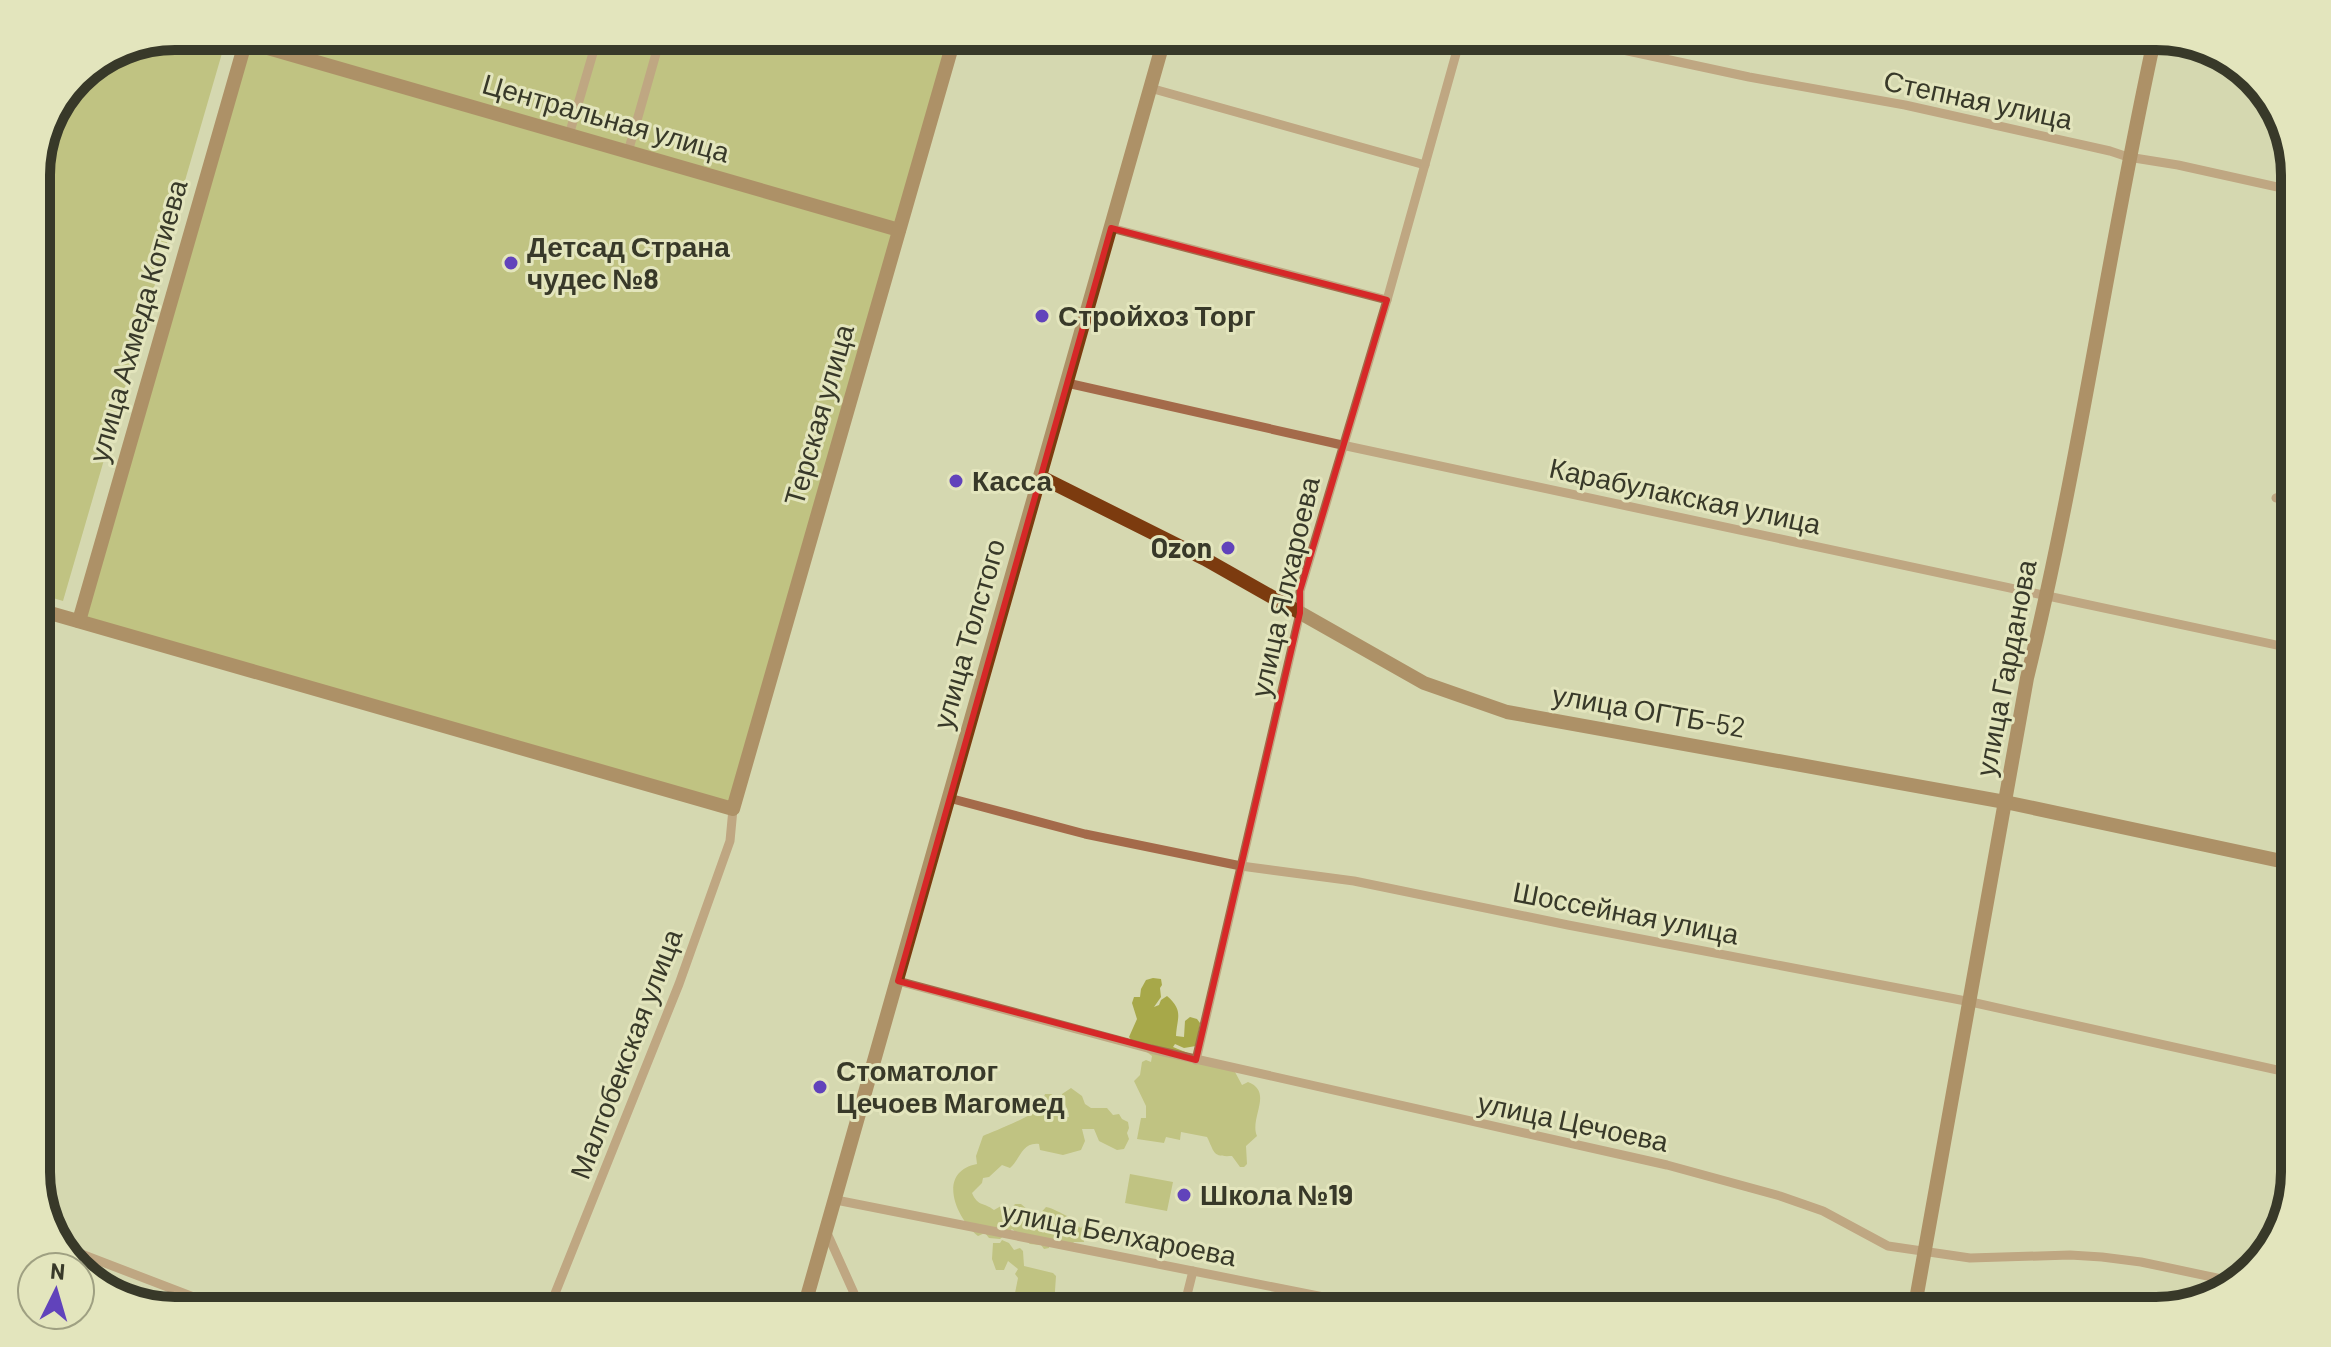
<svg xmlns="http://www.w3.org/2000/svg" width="2331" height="1347" font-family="Barlow,sans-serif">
<rect width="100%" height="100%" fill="#d6d8b0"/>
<g fill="#a7a849">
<polygon points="175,36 227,36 63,601 36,593 36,166 77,76 122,46"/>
<polygon points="248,36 955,36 733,809 79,621"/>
<path d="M1153 978 1161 979 1162 985 1160 988 1161 997 1154 1007 1159 1005 1161 1000 1167 996C1184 1011 1177 1017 1176 1036L1184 1037 1185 1021 1190 1017 1197 1019 1200 1023 1196 1046 1184 1048 1175 1044 1173 1047 1235 1072 1242 1085 1248 1082C1274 1092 1249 1118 1257 1136L1246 1146 1247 1164 1244 1167H1240L1232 1156C1212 1157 1215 1153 1207 1137L1181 1132 1180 1140 1166 1137 1164 1143 1137 1139 1141 1118H1146V1106L1134 1081 1140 1075 1142 1062 1146 1060 1151 1062 1152 1056 1132 1041 1129 1037 1137 1019 1132 1003 1134 997H1140L1141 989 1146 980Z"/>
<path d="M1071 1088 1082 1096 1085 1104 1091 1108H1107L1113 1115 1119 1114 1122 1119 1128 1122 1129 1128 1127 1133 1129 1139 1124 1149 1117 1150 1099 1141 1094 1129H1082L1085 1141 1081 1150 1063 1155 1040 1150 1039 1144C1022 1142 1021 1158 1010 1168L1002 1165 989 1177 983 1178 982 1183 972 1193C978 1207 984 1202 994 1210L1001 1206 1011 1209 1015 1204H1021L1028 1210V1216L1037 1217 1046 1207C1055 1209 1060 1213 1067 1216L1069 1220 1081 1228 1083 1226 1091 1227V1236L1087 1235 1084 1237V1242H1074L1069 1248 1049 1244V1248L1044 1249 1041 1245 1030 1244 1012 1229 1000 1239 989 1238 985 1233 978 1236C956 1218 936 1172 977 1164L976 1156 983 1136C993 1132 1037 1114 1041 1107 1043 1103 1043 1098 1045 1094H1051L1057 1098 1058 1113 1062 1117H1069C1069 1108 1062 1103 1062 1094Z"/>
<polygon points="1130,1174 1173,1182 1167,1211 1125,1203"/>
<polygon points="1002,1240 1009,1243 1014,1250 1020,1248 1023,1251 1024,1266 1053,1273 1056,1276 1054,1306 1050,1308 1035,1309 1034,1305 1021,1305 1010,1298 1012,1295 1018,1294 1015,1293 1018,1278 1015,1274 1018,1269 1008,1261 1004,1270 996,1270 992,1259 993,1243 1000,1243"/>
</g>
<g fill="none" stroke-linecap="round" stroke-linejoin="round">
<g stroke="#a46a4a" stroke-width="9">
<polyline points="1558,36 1749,77 1905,105 2110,151 2128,157 2178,165 2295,191"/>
<polyline points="1150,88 1425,165"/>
<polyline points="569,135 598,36"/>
<polyline points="628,152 661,36"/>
<polyline points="1111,228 1387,300"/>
<polyline points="1067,383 1342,445 2295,649"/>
<polyline points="2276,498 2295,494"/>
<polyline points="949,798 1085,834 1241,866 1354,881 1568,925 1971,1002 2295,1074"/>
<polyline points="898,981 1151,1049 1667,1165 1780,1196 1823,1211 1888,1246 1970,1258 2070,1255 2102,1257 2141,1262 2236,1282"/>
<polyline points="1196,1060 1300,613 1300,591 1387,300 1461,36"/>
<polyline points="836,1200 1394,1311"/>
<polyline points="827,1233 862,1311"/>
<polyline points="58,1245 230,1311"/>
<polyline points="548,1311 679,984 730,841 733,809"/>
<polyline points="1183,1311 1193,1271"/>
</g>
<g stroke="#7c3b0f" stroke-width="14">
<polyline points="244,47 261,46 899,230"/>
<polyline points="1041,477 1205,559 1424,683 1507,712 2005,802 2295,864"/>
<polyline points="36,609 733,809 955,36"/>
<polyline points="79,621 246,40"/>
<polyline points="803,1311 1165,36"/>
<path d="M1914 1311 2027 678C2079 466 2108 249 2155 36"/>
</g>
</g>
<path d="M0 0H2331V1347H0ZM1111 228 1387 300 1300 591V613L1196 1060 898 981Z" fill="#d6d8b0" fill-opacity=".55" fill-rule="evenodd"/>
<path fill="none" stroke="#d62828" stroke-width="6" stroke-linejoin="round" d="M1111 228 1387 300 1300 591V613L1196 1060 898 981Z"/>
<g fill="#6143bb" stroke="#e3e5bd" stroke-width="3">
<circle cx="511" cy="263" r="8"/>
<circle cx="1042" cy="316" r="8"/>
<circle cx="956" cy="481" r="8"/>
<circle cx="1228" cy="548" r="8"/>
<circle cx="820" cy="1087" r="8"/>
<circle cx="1184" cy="1195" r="8"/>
</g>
<g text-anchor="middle" stroke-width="6" stroke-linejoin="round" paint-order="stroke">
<g font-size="28" fill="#383929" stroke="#e3e5bd">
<text transform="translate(1978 100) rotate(12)" y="10">Степная улица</text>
<text transform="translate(606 118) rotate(16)" y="10">Центральная улица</text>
<text transform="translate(138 321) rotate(-74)" y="10">улица Ахмеда Котиева</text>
<text transform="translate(819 415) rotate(-74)" y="10">Терская улица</text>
<text transform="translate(1685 496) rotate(12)" y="10">Карабулакская улица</text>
<text transform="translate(1285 587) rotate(-77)" y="10">улица Ялхароева</text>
<text transform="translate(969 634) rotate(-74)" y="10">улица Толстого</text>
<text transform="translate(2006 668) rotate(-79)" y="10">улица Гарданова</text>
<text transform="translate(1649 711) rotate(10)" y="10">улица ОГТБ-52</text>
<text transform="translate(1626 913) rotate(11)" y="10">Шоссейная улица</text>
<text transform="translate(626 1054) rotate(-69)" y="10">Малгобекская улица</text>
<text transform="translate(1573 1122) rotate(12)" y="10">улица Цечоева</text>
<text transform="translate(1119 1234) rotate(11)" y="10">улица Белхароева</text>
</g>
<g font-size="28" font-weight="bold" fill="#383929" stroke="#e3e5bd" text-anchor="start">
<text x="527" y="257">Детсад Страна<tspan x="527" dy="32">чудес №8</tspan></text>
<text x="1058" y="326">Стройхоз Торг</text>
<text x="972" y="491">Касса</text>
<text x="1212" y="558" text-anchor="end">Ozon</text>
<text x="836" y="1081">Стоматолог<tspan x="836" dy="32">Цечоев Магомед</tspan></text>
<text x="1200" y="1205">Школа №19</text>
</g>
</g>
<path d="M0 0H2331V1347H0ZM175 50H2156A125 125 0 0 1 2281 175V1172A125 125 0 0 1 2156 1297H175A125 125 0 0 1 50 1172V175A125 125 0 0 1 175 50Z" fill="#e3e5bd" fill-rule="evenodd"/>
<path fill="none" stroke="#383929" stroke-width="10" d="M175 50H2156A125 125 0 0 1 2281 175V1172A125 125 0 0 1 2156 1297H175A125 125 0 0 1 50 1172V175A125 125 0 0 1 175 50Z"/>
<g transform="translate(56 1291) rotate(5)"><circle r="38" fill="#e3e5bd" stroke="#9fa082" stroke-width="2"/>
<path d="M0-6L14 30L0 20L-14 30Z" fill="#6143bb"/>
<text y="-12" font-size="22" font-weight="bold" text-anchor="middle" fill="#383929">N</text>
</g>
</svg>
